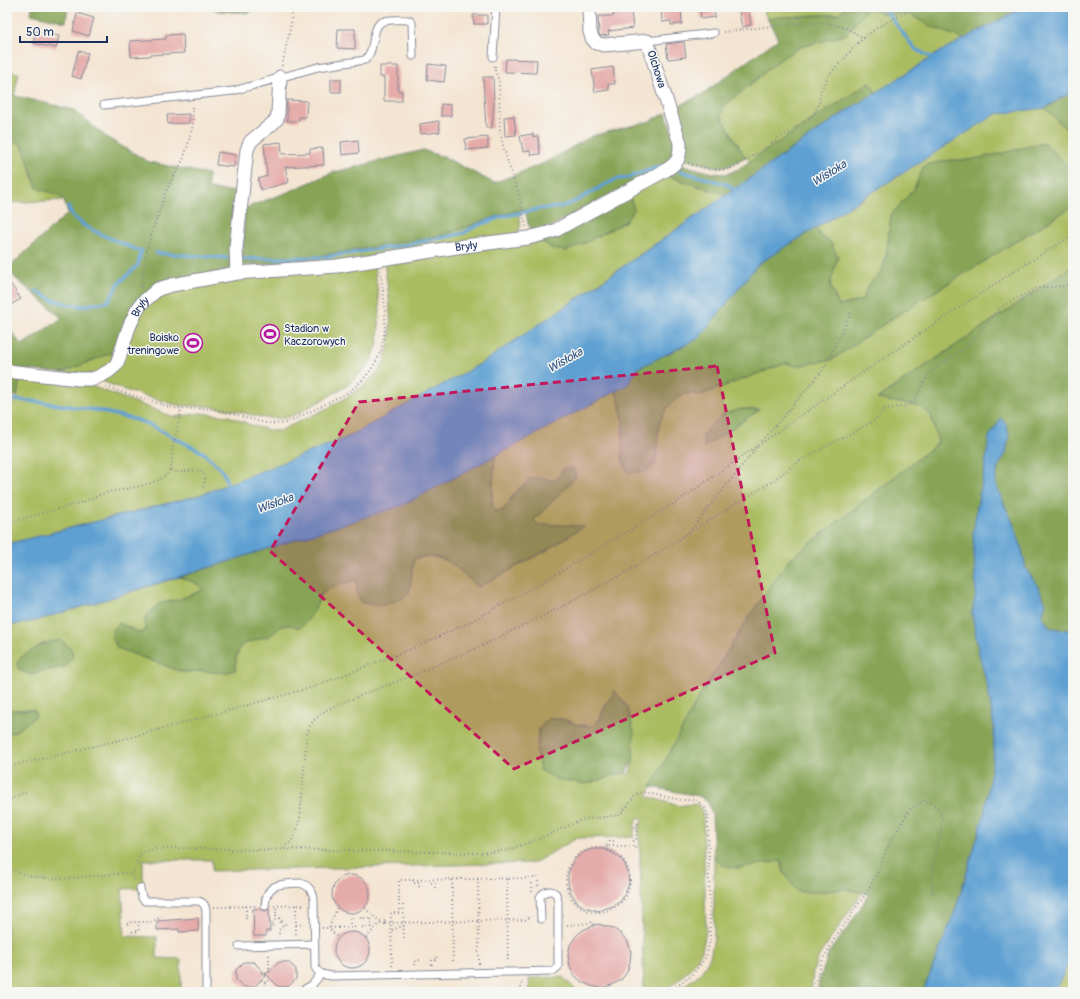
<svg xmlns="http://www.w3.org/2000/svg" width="1080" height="999" font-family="Pangolin,sans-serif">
<rect width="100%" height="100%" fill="#f6f6f2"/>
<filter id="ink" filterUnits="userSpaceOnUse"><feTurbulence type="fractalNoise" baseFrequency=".025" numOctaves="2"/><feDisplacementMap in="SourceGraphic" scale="8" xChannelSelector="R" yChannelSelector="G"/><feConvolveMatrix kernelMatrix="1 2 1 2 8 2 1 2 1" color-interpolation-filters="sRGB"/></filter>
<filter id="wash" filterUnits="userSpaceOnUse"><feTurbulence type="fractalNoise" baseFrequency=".012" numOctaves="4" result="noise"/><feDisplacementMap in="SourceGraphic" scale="16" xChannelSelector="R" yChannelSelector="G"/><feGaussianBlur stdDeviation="0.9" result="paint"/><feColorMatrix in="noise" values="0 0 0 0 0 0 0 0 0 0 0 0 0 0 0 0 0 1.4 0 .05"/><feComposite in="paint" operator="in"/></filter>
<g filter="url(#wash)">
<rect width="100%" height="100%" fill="#f4e5d2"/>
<g fill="#aabc60" stroke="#62765f" fill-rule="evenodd">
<polygon points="762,7 845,7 839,14 767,18"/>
<polygon points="868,8 885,14 909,14 930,26 964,39 940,52 876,93 870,82 750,161 745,157 721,115 723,107 781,58 800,47 845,35"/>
<polygon points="7,71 19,73 14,96 7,94"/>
<polygon points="1045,108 1073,135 1073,172 1045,143 1026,147 1004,153 969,160 952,160 924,165 914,189 891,215 887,251 882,272 869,284 862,300 839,306 830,286 833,273 838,257 831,243 820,235 816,228 996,114"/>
<path d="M7 140 22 144C28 158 31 173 37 188 46 191 58 192 64 200L7 203Z"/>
<path d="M665 175 726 195 550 317 482 363 346 438 200 495 7 544V403H16L20 377 94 387 174 417 201 413 229 416 253 426 269 430 279 431C312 415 360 397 381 367 384 364 384 359 386 355 395 328 388 290 384 262L541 241 553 249 566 251 587 242 626 221 629 194Z"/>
<path d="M1073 206V266L878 398 919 406 931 415 938 443 790 559 752 612 700 695 647 796 679 806 691 804 699 805 703 814 706 931 702 951 692 967 675 983 661 992H635L644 991 639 826 643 820 639 817 635 824 634 837 577 838 534 863 212 871V860H143V888L122 889 125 936 157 937V958L181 959V992H7V862L10 843 7 832V734L16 731 34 710H7V626L35 621 180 577 198 584 203 590 178 600 161 603 148 613 146 630 141 633 119 623 113 638 117 648 183 672 235 670 236 658 241 645 271 635 281 626 291 625 317 605 320 595 330 588 344 582 357 580H411L414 559C445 550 457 569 478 587L549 549 561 525H537L534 520 576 477 564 468 555 482 543 478 515 493 503 511H494L492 497 495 456 616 391 620 404 623 423 622 460 654 465C658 451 656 436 659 422 662 410 676 395 689 393 692 392 697 394 701 395L786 363 796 366 833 359 894 317ZM741 409 759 410 704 447ZM45 643 42 671 31 675 17 661 29 652ZM615 691 633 761 629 775 626 772 585 784 536 752 539 729 548 719H562L579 725 592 726 600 719 605 706Z"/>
<path d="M519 210C520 219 523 228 516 235L328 263 242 266V263L283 262 442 235 465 228 491 218Z"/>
<polygon points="374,264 380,308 379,325 378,343 372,360 360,374 345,387 299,413 286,418 264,418 237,411 207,406 183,406 173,404 128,391 104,382 103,379 140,313 159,293 213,280"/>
<polygon points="118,350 112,362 98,374 61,373"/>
<polygon points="714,856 722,865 781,861 784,873 817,892 845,889 862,893 819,956 813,972 811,992 676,992 701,973 710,957 714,937"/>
<path d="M1073 948V992H1053C1062 979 1069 963 1073 948Z"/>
<polygon points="563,977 578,992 530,992 529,978"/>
</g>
<g fill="#87a456" stroke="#516a5a">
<polygon points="32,7 68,7 66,22 31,14"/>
<polygon points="210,7 251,7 250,13 218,11"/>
<polygon points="845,7 1024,7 964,39 930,26 909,14 885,14 868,8 845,35 800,47 782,58 723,107 721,116 745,157 729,166 717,167 683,159 673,109 702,94 778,39 767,18 839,14"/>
<polygon points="870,82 876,93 845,112 726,195 665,175 679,164 713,173 727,174 738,169"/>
<polygon points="1073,91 1073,135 1045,108"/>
<path d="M7 94 74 110 106 137 149 162 208 174V189L238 192 232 269 151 290 118 350 61 373 7 368V327L22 345 62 318 7 271V269L68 213 63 199 58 195 37 188C31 173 28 158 22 144L7 140Z"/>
<path d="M666 113 675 140 672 161 541 232 531 230 528 223 525 209C496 214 470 227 442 235L283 262 242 263 245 208 288 192 331 173 423 150 446 158 494 183 544 163 592 136 650 121Z"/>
<path d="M1045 143 1073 172V206L894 317 833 359 796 366 786 363 701 395C689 392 682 393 673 402 657 417 659 430 657 450 657 455 656 462 654 465 647 474 636 473 628 472 617 456 625 439 623 422 622 411 619 401 616 391L627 385 638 368 699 338 758 264 816 228 820 235 831 243 838 257 833 273 830 286 839 306 862 300 869 284 882 272 887 251 891 215 914 189 924 165 952 160H969L1004 153 1026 147Z"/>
<polygon points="629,194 634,209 626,221 587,242 566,251 553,249 541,241"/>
<polygon points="1073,266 1073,629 1066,630 1050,628 1042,615 1038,587 1026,569 1021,546 1014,525 1004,504 995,483 998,467 1006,453 989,437 985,468 978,501 973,533 976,592 972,614 979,653 988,689 994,727 994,751 984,815 969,866 955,911 923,992 817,992 819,982 829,952 847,929 869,894 845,889 817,892 798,892 784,873 781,861 737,868 722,865 714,856 712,814 708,802 699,796 651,787 700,695 752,612 790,559 938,443 931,415 919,406 877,399"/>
<polygon points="7,376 20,377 17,396 7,396"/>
<polygon points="741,409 759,410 704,447 703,435 711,425 724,414"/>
<path d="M495 456 492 497 494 511H503L515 493 530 478H543L555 481 564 468H573L576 477 534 520 537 525H561L584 526 549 549 478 587C457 569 445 550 414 559L409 594 399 600 380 606 362 603C357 596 355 590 357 580 342 583 332 587 320 595 316 609 311 618 300 628L291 625 281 626 271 635 241 645 236 658 235 670 226 673 201 671 183 672 117 648 113 638 112 630 119 623 141 633 146 630 144 623 148 613 161 603 178 600 203 590 198 584 180 577 403 505Z"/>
<polygon points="60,640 71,648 73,656 65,667 42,671 31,675 23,672 18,668 17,661 29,652 45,643"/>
<polygon points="615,691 628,708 634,733 633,761 626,772 586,784 556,779 540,770 536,752 539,729 548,719 562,719 579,725 592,726 600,719 605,706"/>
<polygon points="7,710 34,710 36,716 16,731 7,734"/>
</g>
<g fill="#5fa0d2" stroke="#3d6898">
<polygon points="1024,7 1073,7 1073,91 1045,108 996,114 758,264 699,338 638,368 627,385 403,505 220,564 35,621 7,626 7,544 200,495 346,438 482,363 587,292 845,112 940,52"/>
<path d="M1001 418 1006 424 1009 435 1006 453 998 467 995 483 1004 504 1014 525 1021 546 1026 569 1038 587 1046 603 1042 616 1050 628 1066 630 1073 629V948C1069 963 1062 979 1053 992H923L955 911 969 866 984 815 994 751V727L988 689 979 653 972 614 976 592 973 533 978 501 985 468 989 437Z"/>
</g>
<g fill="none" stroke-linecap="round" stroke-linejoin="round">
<g stroke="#5fa0d2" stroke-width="3.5">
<polyline points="883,7 915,49 935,59"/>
<polyline points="680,171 726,184 737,191"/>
<polyline points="68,207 72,216 85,226 100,234 137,250 142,251"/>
<polyline points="156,253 227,258"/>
<polyline points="243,259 326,257 399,246 451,236 464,233 476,226 501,217 539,209 561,207 576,201 604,185 617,179 627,178 658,167 663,167"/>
<polyline points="36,291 53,300 68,304 82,306 106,302 110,299 119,283 138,265 141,250"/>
<polyline points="7,399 40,402 95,410 137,420 148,424 204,453 219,467 224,474 229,488"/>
</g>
</g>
<g id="blocks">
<g fill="#e5aba9">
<polygon points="661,7 681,7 682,24 671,25 671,21 662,22"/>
<polygon points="700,7 714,7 715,17 701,19"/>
<polygon points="738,7 748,7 751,25 742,27"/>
<polygon points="631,10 633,28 608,31 609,35 600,36 599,34 598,16 614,16 613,12"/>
<polygon points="77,13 94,18 89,36 73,31"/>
<polygon points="473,15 487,15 487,24 474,24"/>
<polygon points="338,29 355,29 355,49 337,48"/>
<polygon points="36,31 59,36 56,48 33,43"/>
<polygon points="183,34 184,53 150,55 150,56 131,57 130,41 166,39 166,35"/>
<polygon points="684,42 686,57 668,59 666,44"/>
<polygon points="78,51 88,53 81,79 72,76"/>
<polygon points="506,59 537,60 536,73 505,72"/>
<polygon points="428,64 446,66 444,82 427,80"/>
<polygon points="380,66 398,66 398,91 402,91 402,101 384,101 384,77 380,77"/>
<polygon points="613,67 615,84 608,84 609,90 595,92 592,70"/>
<polygon points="483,77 493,77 494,103 492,128 486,128"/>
<rect x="331" y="79" width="10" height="13"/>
<polygon points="287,100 307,101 306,117 299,117 299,121 287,121"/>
<polygon points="441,104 451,105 451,116 441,116"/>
<polygon points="189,114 189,123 168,124 167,115"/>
<polygon points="514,116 516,135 505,136 504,117"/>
<polygon points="439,121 440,132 421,134 420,124"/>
<polygon points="533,134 533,137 538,136 540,154 531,155 530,151 523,152 520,136"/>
<polygon points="488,137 488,148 466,150 465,139"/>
<polygon points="358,140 359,153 342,155 341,142"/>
<polygon points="281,142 282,154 310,153 310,149 323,148 324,165 285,167 289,182 261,190 258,179 267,176 264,144"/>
<polygon points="218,152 236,155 234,167 216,165"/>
<polygon points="7,279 21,299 12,304 11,302 7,305"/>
<polygon points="593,849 602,849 611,852 619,857 625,864 628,873 629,883 626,892 621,901 613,906 598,911 584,907 576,901 571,893 568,884 568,875 571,865 576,858 584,852"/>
<circle cx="351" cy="894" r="19"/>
<polygon points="253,909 261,909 265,911 269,909 270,931 266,931 266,936 254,936"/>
<polygon points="198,918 198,931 179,932 179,929 157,930 157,921"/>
<polygon points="598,924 613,928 621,934 628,942 631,952 630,962 627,972 621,980 612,985 601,988 591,986 582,982 574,975 570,966 568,955 570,945 576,936 583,930"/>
<circle cx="352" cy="950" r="18"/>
<polygon points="244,962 254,962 266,975 254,987 244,987 236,980 236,970"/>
<polygon points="279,962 288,962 296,969 296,979 289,986 279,987 266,974"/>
</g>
</g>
</g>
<g filter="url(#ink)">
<use href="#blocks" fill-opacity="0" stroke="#888a98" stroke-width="1"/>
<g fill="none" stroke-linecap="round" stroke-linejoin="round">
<defs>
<g id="service">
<polyline points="647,41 714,33"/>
<polyline points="493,57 496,7"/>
<path d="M104 105 233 91 318 67 365 60C369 56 371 51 372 46 374 39 374 29 379 24 384 18 402 20 409 20L412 23 413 56"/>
<path d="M140 888 142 898 145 901H198C204 902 206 907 206 913V992"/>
<path d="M265 906C266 882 281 884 300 883 308 885 313 891 314 899L315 967C318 974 324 975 332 976L553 971 558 967V901C557 898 557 895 556 894 551 888 543 892 540 897L541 919"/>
<polyline points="239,946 314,944"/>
<polyline points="300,992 312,985 321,974"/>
</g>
<g id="minor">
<polyline points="237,273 236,247 247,150 249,145 251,141 272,124 277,119 278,113 280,77"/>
<path id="s1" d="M7 371 79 379H93L102 375 109 371 116 365 119 358 129 327 137 310 142 303 158 289 172 285 237 273 337 266 457 247 528 238 548 233 556 230 666 170C679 162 680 158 680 143L647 41 604 45 596 43 592 38 590 32 589 7"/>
</g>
</defs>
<use href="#service" stroke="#888a98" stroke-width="9"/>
<use href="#minor" stroke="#888a98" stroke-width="15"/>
<g stroke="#888a98" stroke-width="2" stroke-dasharray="1 3" stroke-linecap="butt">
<polyline points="723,32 798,23 829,23 848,29 864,38"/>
<polyline points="282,66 291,24 292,7"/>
<polyline points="495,66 495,71 499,80 500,131 503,145 509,166 518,192 526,227"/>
<path d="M688 163C709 169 718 174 739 165L808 119 815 112 819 103 821 90 828 76 859 42 875 29 915 7"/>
<polyline points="141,287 145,260 150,238 167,189 183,160 187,148 193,125 192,105"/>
<path d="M106 387 173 408C188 410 203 407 219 410 243 415 265 428 290 422 303 415 316 409 329 402 334 399 340 397 345 394 393 362 388 321 380 270"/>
<polyline points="762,441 823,370 852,311"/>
<path d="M170 469C172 471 174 472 176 472 189 473 211 462 203 488"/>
<path d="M7 523C33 516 58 509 83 502 92 499 100 494 109 492 124 489 157 485 167 474 174 465 171 455 173 445 176 433 179 421 181 409"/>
<polyline points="689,532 758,446"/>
<polyline points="7,767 132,737 313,687 416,647 466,624 540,584 678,501 891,353 1013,272 1073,235"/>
<polyline points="7,801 27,791"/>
<polyline points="633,841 635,841 637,837 636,826 640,820"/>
<polyline points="607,846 606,841 614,841"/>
<circle cx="598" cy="880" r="32"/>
<polyline points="606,848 607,846 635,846 635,851"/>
<polyline points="281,849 482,853 508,850 539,839 581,820 619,815 628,806 634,797 643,792 681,800 696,800 704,806 708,815 710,940 706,957 691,976 669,992"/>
<path d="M7 868C44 886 85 876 124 873H127L132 876"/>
<polyline points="478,879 479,964"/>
<polyline points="507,879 508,963"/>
<polyline points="135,880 132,876 140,855 144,852 155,849 174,848 267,850 280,849 291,842 296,833 300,818 307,734 310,726 314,720 326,710 359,696 416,674 479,647 567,604 632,569 706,522 768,484 801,460 874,421 885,409 907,406 914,401 926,379 933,370 966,347 978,335 993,314 1001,307 1037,288 1063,286 1073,284"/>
<polyline points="413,880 413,883 419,883 419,887"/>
<polyline points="430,880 430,883 435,883 435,888"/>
<polyline points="452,880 453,964"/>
<polyline points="532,883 532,892"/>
<polyline points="296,905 296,936"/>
<polyline points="403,905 404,940"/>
<polyline points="246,906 246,920"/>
<polyline points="274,906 305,905"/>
<polyline points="214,907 256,906"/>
<polyline points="337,908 329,928 338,938"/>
<polyline points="365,908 379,921 385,921 385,924 379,924 366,938"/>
<polyline points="276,915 285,924 279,930 279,937"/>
<polyline points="279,918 281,923"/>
<polyline points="385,923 525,920 532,916"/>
<polyline points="127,924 132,922 151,922 163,916"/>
<polyline points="296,925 304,924"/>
<polyline points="567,925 581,924 593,922 594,926"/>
<polyline points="273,926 271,924 276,919 276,906"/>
<polyline points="322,928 371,927 371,918 350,918 350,927"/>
<polyline points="392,930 400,927 404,927"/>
<polyline points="132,932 139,931 138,922"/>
<polyline points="415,965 415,961 420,960 420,957"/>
<polyline points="432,965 432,960 437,960 436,955"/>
<polyline points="392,966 391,913 399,913 399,880 538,878 538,885 539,886"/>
<polyline points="261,973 269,972 269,955"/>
<polyline points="261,980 265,983 266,992"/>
<polyline points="265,983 271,979"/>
<polyline points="336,985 336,992"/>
<polyline points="519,992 521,988 522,980"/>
<path d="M814 992 815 983 823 959 835 938 869 889 878 871 887 848 909 810 925 800C954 809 938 837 934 857 932 870 932 882 933 895"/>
</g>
<use href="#service" stroke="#fff" stroke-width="7"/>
<use href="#minor" stroke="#fff" stroke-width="13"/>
</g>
</g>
<path fill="#c2185b" fill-opacity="0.2" stroke="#c2185b" stroke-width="3" stroke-dasharray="8 5" stroke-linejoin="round" d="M717 366 775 653 514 769 270 551 359 402Z"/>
<defs>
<symbol id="stadium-ring" viewBox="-11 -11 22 22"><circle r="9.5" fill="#f6f6f2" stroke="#b5179e" stroke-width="1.5"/><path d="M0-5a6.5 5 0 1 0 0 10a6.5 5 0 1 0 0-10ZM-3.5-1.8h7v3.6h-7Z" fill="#b5179e"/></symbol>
</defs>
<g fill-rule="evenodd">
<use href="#stadium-ring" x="259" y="323" width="22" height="22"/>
<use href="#stadium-ring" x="182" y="332" width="22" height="22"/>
</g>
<g text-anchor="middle" stroke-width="3" stroke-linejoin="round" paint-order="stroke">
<g font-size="11" fill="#1b2f5e" stroke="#f6f6f2">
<text transform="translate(657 69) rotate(72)" y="4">Olchowa</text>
<text dy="4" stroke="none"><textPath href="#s1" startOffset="514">Bryły</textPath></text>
<text dy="4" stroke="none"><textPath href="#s1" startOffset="177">Bryły</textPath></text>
</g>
<g font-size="11" fill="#1b2f5e" stroke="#f6f6f2" text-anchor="start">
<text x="284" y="332">Stadion w<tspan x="284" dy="13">Kaczorowych</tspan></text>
<text x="179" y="341" text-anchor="end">Boisko<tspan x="179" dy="13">treningowe</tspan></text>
</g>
<g font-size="12" font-style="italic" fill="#335787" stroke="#f6f6f2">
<text transform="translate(829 173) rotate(-32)" y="4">Wisłoka</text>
<text transform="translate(565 360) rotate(-29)" y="4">Wisłoka</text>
<text transform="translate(275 503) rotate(-20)" y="4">Wisłoka</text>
</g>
</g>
<rect width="1080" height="999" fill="none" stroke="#f6f6f2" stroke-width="24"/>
<path d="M20 36v6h87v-6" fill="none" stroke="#1b2f5e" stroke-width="2"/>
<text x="26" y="36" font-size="12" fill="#1b2f5e" stroke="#f6f6f2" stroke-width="3" paint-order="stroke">50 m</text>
</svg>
